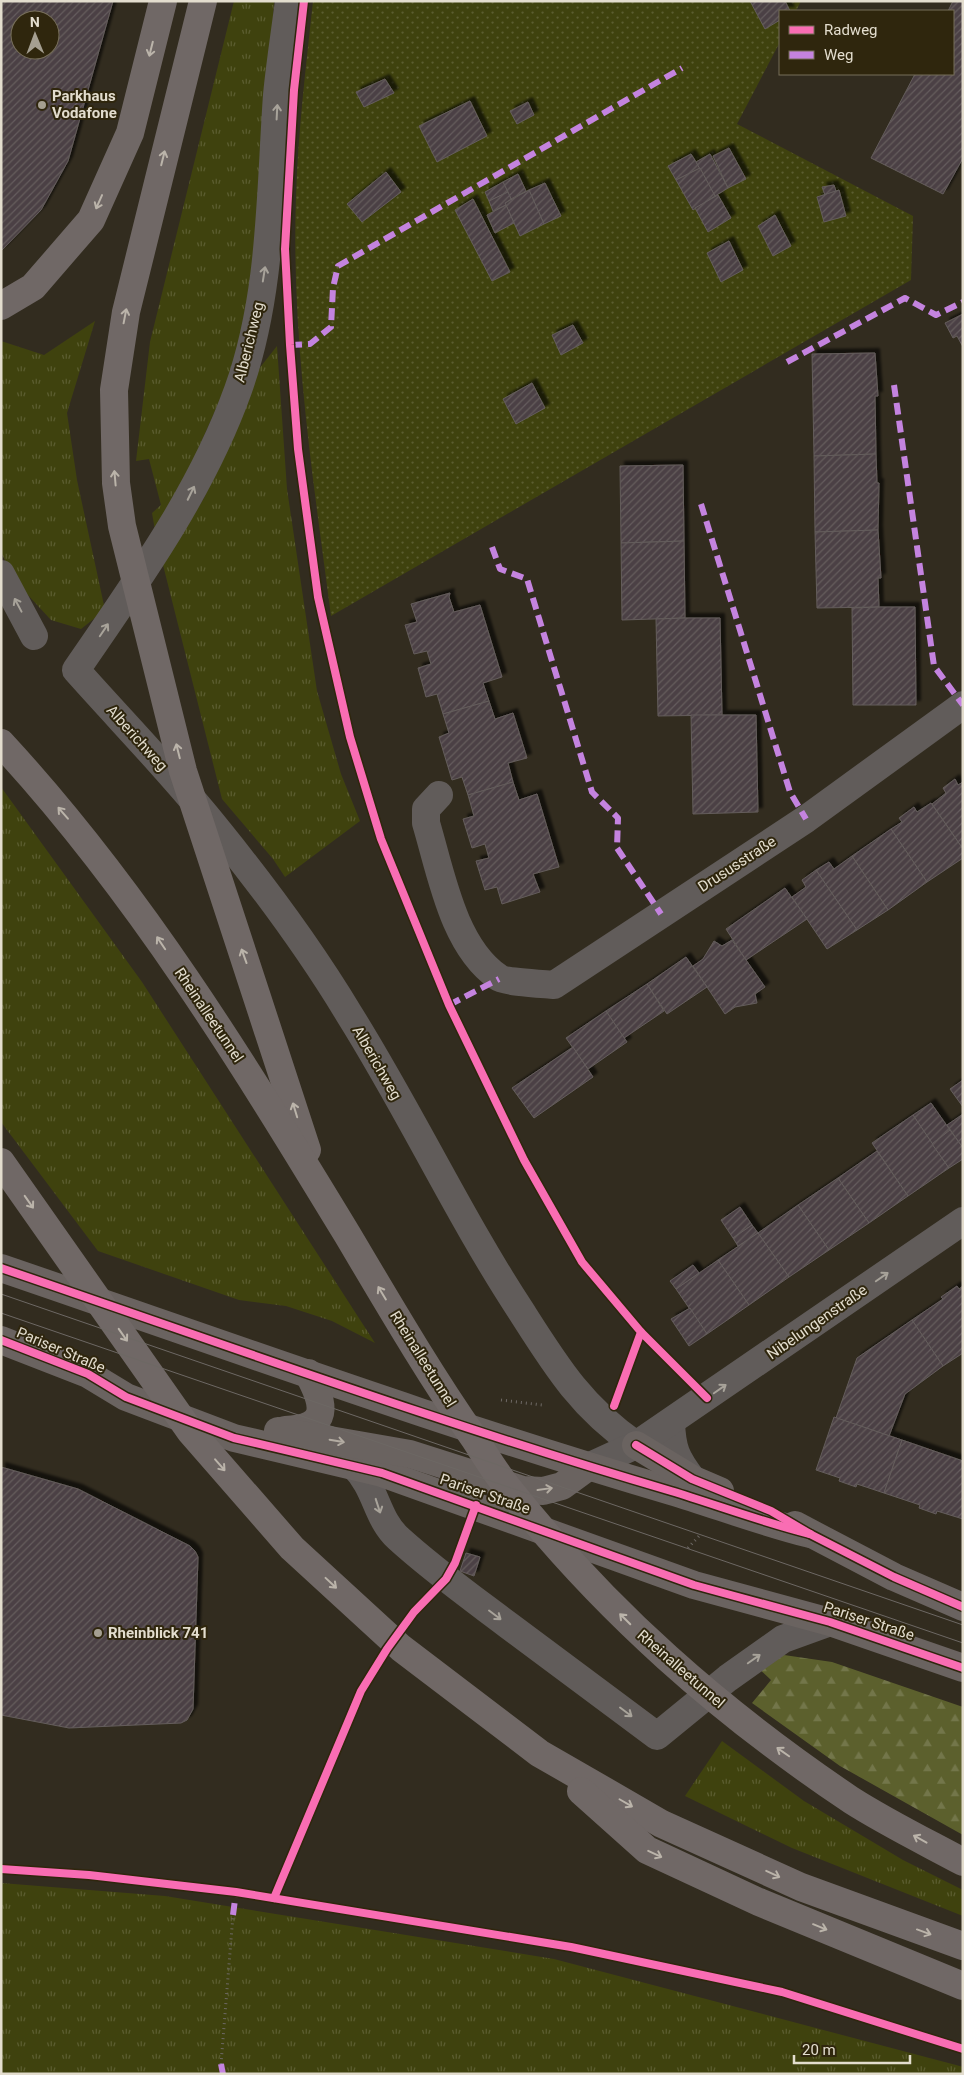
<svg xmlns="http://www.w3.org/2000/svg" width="964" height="2075" font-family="Roboto,sans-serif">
<defs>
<pattern id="grass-tufts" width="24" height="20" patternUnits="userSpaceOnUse" patternTransform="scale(1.25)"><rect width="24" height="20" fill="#3f420e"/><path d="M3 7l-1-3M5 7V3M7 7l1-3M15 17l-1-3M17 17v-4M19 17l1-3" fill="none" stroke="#5b5d30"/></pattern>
<pattern id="forest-firs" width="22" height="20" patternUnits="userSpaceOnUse" patternTransform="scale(1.25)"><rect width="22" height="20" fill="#5c602d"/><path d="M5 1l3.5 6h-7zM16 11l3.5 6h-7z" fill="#73764a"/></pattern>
<pattern id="garden-dots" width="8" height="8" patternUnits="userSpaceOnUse" patternTransform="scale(1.25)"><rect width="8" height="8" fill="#3f420e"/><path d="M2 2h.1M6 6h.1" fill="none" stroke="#5b5d30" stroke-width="1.8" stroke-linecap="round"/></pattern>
<pattern id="building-hatch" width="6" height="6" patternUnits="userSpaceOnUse" patternTransform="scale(1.25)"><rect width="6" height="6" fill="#4b4144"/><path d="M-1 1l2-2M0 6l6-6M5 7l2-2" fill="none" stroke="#655c5e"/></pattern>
<filter id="shadow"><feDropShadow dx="4.5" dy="-4.5" stdDeviation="1" flood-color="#0009"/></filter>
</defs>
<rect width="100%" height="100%" fill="#322c1f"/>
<g fill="url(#grass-tufts)">
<polygon points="234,1 274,1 261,236 234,368 157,542 152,513 161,505 149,459 136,461 150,342"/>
<polygon points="95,321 67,413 77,480 105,610 81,629 51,620 15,581 1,552 1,341 44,355"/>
<polygon points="277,346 287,489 317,691 341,774 360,821 285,877 273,859 222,799 163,565 204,498 254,375"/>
<polygon points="1,787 142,982 375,1343 332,1321 286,1306 239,1300 98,1251 1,1122"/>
<polygon points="722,1741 804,1801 903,1860 963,1890 963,1916 792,1848 685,1796"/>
<polygon points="1,1883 165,1896 554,1959 956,2065 963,2067 963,2074 1,2074"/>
</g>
<polygon fill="url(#forest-firs)" points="784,1655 832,1662 963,1707 963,1835 840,1766 752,1703 771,1680 754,1664"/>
<path fill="url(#garden-dots)" d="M313 1H801L796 11H780V42L737 124 913 216 911 280 331 616C313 478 291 337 296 197 298 132 306 66 313 1Z"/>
<g fill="url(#building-hatch)" stroke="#645d5c" fill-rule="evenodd" filter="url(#shadow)">
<path d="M1 1H113L68 161 41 210 1 251ZM20 20H50V50H20Z"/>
<polygon points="750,1 785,1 790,11 780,11 780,20 765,29"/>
<polygon points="953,1 963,1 963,158 943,194 871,158 915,74 953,74 953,11 948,11"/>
<polygon points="385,79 394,93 364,107 356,92"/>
<polygon points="470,101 487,136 437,162 419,126"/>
<polygon points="528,102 534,115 517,124 510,111"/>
<polygon points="729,148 746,179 728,188 713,156"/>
<polygon points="691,154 700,168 676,180 668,166"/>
<polygon points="710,154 728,188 715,196 696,162"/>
<polygon points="700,168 715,196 693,210 676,180"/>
<polygon points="386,172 401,192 362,222 347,204"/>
<polygon points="518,174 526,191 511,199 503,182"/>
<polygon points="503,182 508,192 489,201 485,192"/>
<polygon points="545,183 561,216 544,224 529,190"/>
<polygon points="834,185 836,191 825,195 822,187"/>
<polygon points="529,190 544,224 520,236 505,203"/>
<polygon points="839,190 846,216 824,222 817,197"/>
<polygon points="508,192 511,199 505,203 506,205 493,211 489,201"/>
<polygon points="718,195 731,218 708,232 695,208"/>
<polygon points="473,199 510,272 492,281 455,210"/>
<polygon points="506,205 514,223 495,233 487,215"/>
<polygon points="775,215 791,246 773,256 758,226"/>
<polygon points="729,241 743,270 721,282 707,253"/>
<polygon points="963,314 963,347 957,336 953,338 945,323"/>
<polygon points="573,325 583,343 561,355 552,335"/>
<polygon points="875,353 878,396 875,396 876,454 814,456 812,354"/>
<polygon points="532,383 545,408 516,424 503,399"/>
<polygon points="876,454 877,483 879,483 878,530 815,532 814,456"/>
<polygon points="683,465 684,541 621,543 620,466"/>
<polygon points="878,530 881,578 878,578 879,607 817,608 815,532"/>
<polygon points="684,541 685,618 622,620 621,543"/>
<polygon points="450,593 449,597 454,612 480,605 502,677 483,683 489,701 443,714 437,694 426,697 418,668 431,664 427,651 414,654 405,625 417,622 411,604"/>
<polygon points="879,607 915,607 916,705 853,705 852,608"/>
<polygon points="685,618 720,618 722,715 658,716 656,619"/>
<polygon points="489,701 495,719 513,713 527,758 508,763 513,782 468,795 462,777 452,780 439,737 449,733 443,714"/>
<polygon points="691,715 756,715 758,812 693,814"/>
<polygon points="955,779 958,785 963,782 963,849 932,804 946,793 943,788"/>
<polygon points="513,782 519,800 537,794 559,867 533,874 540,892 502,904 497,887 485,890 476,861 489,858 485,844 472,848 463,819 474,816 468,795"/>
<polygon points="931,803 963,849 963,858 927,882 891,829 902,822 899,818 914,807 917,812"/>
<polygon points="891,829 927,882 888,910 852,856"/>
<polygon points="852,856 888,910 857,930 816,870 829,862 834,869"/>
<polygon points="816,870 857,930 827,949 792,897 806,887 802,880"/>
<polygon points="785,888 807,919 746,960 726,929"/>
<polygon points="732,940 765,987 755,994 757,1003 735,1007 725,1014 693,966 703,959 714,941 722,946"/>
<polygon points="686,957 707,987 667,1014 647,984"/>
<polygon points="647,984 664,1011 624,1038 606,1011"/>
<polygon points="606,1011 627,1042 588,1069 566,1038"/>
<polygon points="573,1047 593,1077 534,1118 512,1088"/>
<polygon points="963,1080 963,1107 950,1089"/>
<polygon points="931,1103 950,1130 932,1144 913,1115"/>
<polygon points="963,1114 963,1148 947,1125"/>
<polygon points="913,1115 949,1168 908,1196 872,1143"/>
<polygon points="950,1130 963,1148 963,1159 949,1168 932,1144"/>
<polygon points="877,1151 908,1196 869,1223 838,1178"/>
<polygon points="838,1178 869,1223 829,1250 798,1205"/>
<polygon points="798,1205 829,1250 789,1277 758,1233"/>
<polygon points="740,1207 752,1225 733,1238 721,1220"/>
<polygon points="752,1225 758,1233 738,1246 733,1238"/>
<polygon points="758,1233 789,1277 749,1305 718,1260"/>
<polygon points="718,1260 749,1305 707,1334 676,1289"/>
<polygon points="693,1265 699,1273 676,1289 670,1281"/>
<polygon points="957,1286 959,1289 963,1286 963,1353 943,1366 912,1320 943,1299 941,1297"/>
<polygon points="690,1308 707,1334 689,1346 671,1319"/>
<polygon points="912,1320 943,1366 905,1394 889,1436 836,1418 857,1358"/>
<polygon points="834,1417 902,1440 884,1493 857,1484 856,1487 839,1481 840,1478 816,1470"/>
<polygon points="902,1440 963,1461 963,1519 937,1511 936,1514 919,1508 920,1505 884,1493"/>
<polygon points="1,1467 78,1489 190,1546 195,1551 198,1557 193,1709 187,1720 181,1723 69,1728 1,1715"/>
<polygon points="466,1553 480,1557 474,1576 460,1571"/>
</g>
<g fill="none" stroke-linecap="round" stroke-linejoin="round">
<g stroke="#6e6965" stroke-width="3" stroke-dasharray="1 4" stroke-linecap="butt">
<polyline points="501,1400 542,1405"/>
<polyline points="688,1548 699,1536"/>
<polyline points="1,1869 89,1875 236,1892 571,1947 782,1992 963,2049"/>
<polyline points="221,2064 233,1915"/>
</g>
<g stroke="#615c5a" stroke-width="28">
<path d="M289 1C285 32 280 64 277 95 270 194 272 295 238 390 201 493 137 581 76 670 124 724 176 777 220 833 266 890 311 951 349 1014 410 1111 458 1215 521 1311 556 1366 581 1407 636 1445"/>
<polyline points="1,574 34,636"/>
<path d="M439 795 426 809V823C441 873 453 946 498 977 504 982 544 984 554 985L806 819 963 705"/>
<path d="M671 1422C672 1449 676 1458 692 1479"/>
<path d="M353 1465C377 1488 376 1518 398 1538 433 1570 471 1597 508 1625 558 1662 608 1699 657 1736L728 1678 783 1639 830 1622"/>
<polyline points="588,1467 636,1445 963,1221"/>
</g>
<g stroke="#6a6360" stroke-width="28">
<path d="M1 1268C224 1344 445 1425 671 1491 717 1505 762 1522 810 1534"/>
<polyline points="1,1340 88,1374 126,1397 234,1438 382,1473 694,1585 830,1622 963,1668"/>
<path d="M285 1430C331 1428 325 1405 308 1373"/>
<polyline points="278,1431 410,1454 523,1490 543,1491 562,1486 588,1467"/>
<polyline points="636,1445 692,1479 720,1491"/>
<polyline points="795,1525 894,1577 963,1607"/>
</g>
<g stroke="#706866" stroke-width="28">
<polyline points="203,1 126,312 114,390 116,483 122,526 183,771 307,1150"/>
<polyline points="1,306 33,287 91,220 130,133 163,1"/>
<path d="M1 743C138 891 243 1063 347 1234 388 1303 428 1372 474 1438 485 1455 495 1472 508 1488 606 1612 720 1712 851 1800 887 1823 926 1842 963 1862"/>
<polyline points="1,1162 190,1431 292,1548 401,1648 539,1753 662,1824 801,1887 963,1946"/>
<polyline points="581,1791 647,1850 759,1902 963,1986"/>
</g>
<g stroke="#6d6864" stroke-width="1">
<polyline points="1,1294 963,1625"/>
<polyline points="1,1313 963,1643"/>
</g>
<g stroke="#c483df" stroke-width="6" stroke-dasharray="12 6" stroke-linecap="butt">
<polyline points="290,345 310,344 331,327 333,288 338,266 682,68"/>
<polyline points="787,362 905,298 936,315 963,302"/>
<polyline points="894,385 934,666 963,705"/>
<polyline points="701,504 790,792 806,819"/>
<polyline points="492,547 500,569 527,579 592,792 618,818 617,848 661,914"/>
<polyline points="449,1005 499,979"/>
<polyline points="233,1915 236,1892"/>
<polyline points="221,2064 223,2074"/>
</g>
<defs>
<g id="cycleway">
<polyline points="304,1 294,90 285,249 290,345 298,449 318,597 350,737 381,839 449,1005 524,1160 582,1262 641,1332 614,1406"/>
<path d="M1 1268C224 1344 445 1425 671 1491 717 1505 762 1522 810 1534"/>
<polyline points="641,1332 707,1398"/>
<polyline points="1,1340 88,1374 126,1397 234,1438 382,1473 694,1585 830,1622 963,1668"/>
<polyline points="636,1445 692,1479 771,1511 810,1534 894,1577 963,1607"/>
<polyline points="1,1869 89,1875 236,1892 571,1947 782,1992 963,2049"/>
<polyline points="274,1898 361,1691 387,1649 414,1612 446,1579 455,1563 476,1505"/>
</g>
</defs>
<use href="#cycleway" stroke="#2f260d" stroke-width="11"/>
<use href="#cycleway" stroke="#f96db3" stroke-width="8"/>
</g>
<defs><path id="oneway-shaft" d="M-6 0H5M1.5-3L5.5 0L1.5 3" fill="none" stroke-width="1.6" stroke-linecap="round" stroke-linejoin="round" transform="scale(1.25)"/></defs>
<g stroke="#bbb4aa">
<use href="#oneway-shaft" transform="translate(151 49) rotate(104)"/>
<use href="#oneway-shaft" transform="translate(163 158) rotate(-76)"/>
<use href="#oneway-shaft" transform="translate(99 202) rotate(114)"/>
<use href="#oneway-shaft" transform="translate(125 316) rotate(-79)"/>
<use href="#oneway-shaft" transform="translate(115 478) rotate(-95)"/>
<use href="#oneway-shaft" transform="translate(178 751) rotate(-104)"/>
<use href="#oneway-shaft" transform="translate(63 813) rotate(-131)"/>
<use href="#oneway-shaft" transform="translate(161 943) rotate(-124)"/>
<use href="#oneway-shaft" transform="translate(244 956) rotate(-110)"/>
<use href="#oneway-shaft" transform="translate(295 1110) rotate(-107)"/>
<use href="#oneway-shaft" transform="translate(29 1202) rotate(55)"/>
<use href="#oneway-shaft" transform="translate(382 1293) rotate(-121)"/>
<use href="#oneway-shaft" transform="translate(123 1335) rotate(55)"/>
<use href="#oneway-shaft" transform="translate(220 1465) rotate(49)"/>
<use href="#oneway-shaft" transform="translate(331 1583) rotate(43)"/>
<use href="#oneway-shaft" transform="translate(625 1619) rotate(-135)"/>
<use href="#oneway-shaft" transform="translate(783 1752) rotate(-145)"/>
<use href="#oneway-shaft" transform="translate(626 1803) rotate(30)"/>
<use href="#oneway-shaft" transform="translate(920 1839) rotate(-151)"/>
<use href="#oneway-shaft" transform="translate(655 1854) rotate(25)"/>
<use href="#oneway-shaft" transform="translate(773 1874) rotate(25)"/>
<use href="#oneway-shaft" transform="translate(820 1927) rotate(22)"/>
<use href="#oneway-shaft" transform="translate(924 1932) rotate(20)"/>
</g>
<g stroke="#a8a39a">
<use href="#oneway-shaft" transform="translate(277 112) rotate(-87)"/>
<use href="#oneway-shaft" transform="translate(264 274) rotate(-81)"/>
<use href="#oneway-shaft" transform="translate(191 493) rotate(-64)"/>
<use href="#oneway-shaft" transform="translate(18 605) rotate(-118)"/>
<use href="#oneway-shaft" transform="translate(104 630) rotate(-56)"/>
<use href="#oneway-shaft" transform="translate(882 1277) rotate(-35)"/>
<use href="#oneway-shaft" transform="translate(720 1389) rotate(-35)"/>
<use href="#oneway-shaft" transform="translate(378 1506) rotate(72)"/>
<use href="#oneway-shaft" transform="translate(495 1615) rotate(37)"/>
<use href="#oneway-shaft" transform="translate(754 1659) rotate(-35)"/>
<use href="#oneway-shaft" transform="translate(626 1712) rotate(37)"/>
</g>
<g stroke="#b3aca2">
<use href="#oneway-shaft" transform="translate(337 1441) rotate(10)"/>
<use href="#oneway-shaft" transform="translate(545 1489) rotate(-8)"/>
</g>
<g fill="#a59f91" stroke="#2f260d" stroke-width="2">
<circle cx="42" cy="105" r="5"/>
<circle cx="98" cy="1633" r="5"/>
</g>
<g text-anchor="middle" stroke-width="4" stroke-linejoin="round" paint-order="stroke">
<g font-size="15" font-weight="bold" fill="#e3ddce" stroke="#2f260d" text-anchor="start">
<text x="52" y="101">Parkhaus<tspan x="52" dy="17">Vodafone</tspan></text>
<text x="108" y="1638">Rheinblick 741</text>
</g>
<g font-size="15" fill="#e3ddce" stroke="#2f260d">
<text transform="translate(249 342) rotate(-76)" y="5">Alberichweg</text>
<text transform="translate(137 738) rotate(48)" y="5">Alberichweg</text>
<text transform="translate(737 864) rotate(-33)" y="5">Drususstraße</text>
<text transform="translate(209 1015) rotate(56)" y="5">Rheinalleetunnel</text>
<text transform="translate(377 1063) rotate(60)" y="5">Alberichweg</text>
<text transform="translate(817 1322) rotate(-35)" y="5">Nibelungenstraße</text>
<text transform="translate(61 1350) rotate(23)" y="5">Pariser Straße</text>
<text transform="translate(423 1359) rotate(58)" y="5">Rheinalleetunnel</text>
<text transform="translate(485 1494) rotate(19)" y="5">Pariser Straße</text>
<text transform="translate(869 1621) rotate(18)" y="5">Pariser Straße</text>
<text transform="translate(681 1669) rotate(41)" y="5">Rheinalleetunnel</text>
</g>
</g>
<rect width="964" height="2075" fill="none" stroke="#e3ddce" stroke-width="5"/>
<rect x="779" y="10" width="175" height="65" fill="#2f260d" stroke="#776f5a"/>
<rect x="789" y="26" width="25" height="8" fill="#f96db3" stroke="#776f5a"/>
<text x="824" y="35" font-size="15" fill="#e3ddce">Radweg</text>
<rect x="789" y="51" width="25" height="8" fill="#c483df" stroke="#776f5a"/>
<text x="824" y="60" font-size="15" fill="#e3ddce">Weg</text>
<g transform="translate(35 35) rotate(359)"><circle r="24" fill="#2f260d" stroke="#776f5a"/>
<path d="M0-4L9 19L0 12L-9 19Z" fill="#a59f91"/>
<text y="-8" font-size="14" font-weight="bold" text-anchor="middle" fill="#e3ddce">N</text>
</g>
<path d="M794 2055v8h116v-8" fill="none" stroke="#e3ddce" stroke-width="2.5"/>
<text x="802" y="2055" font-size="15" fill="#e3ddce" stroke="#2f260d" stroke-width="4" paint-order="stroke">20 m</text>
</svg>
